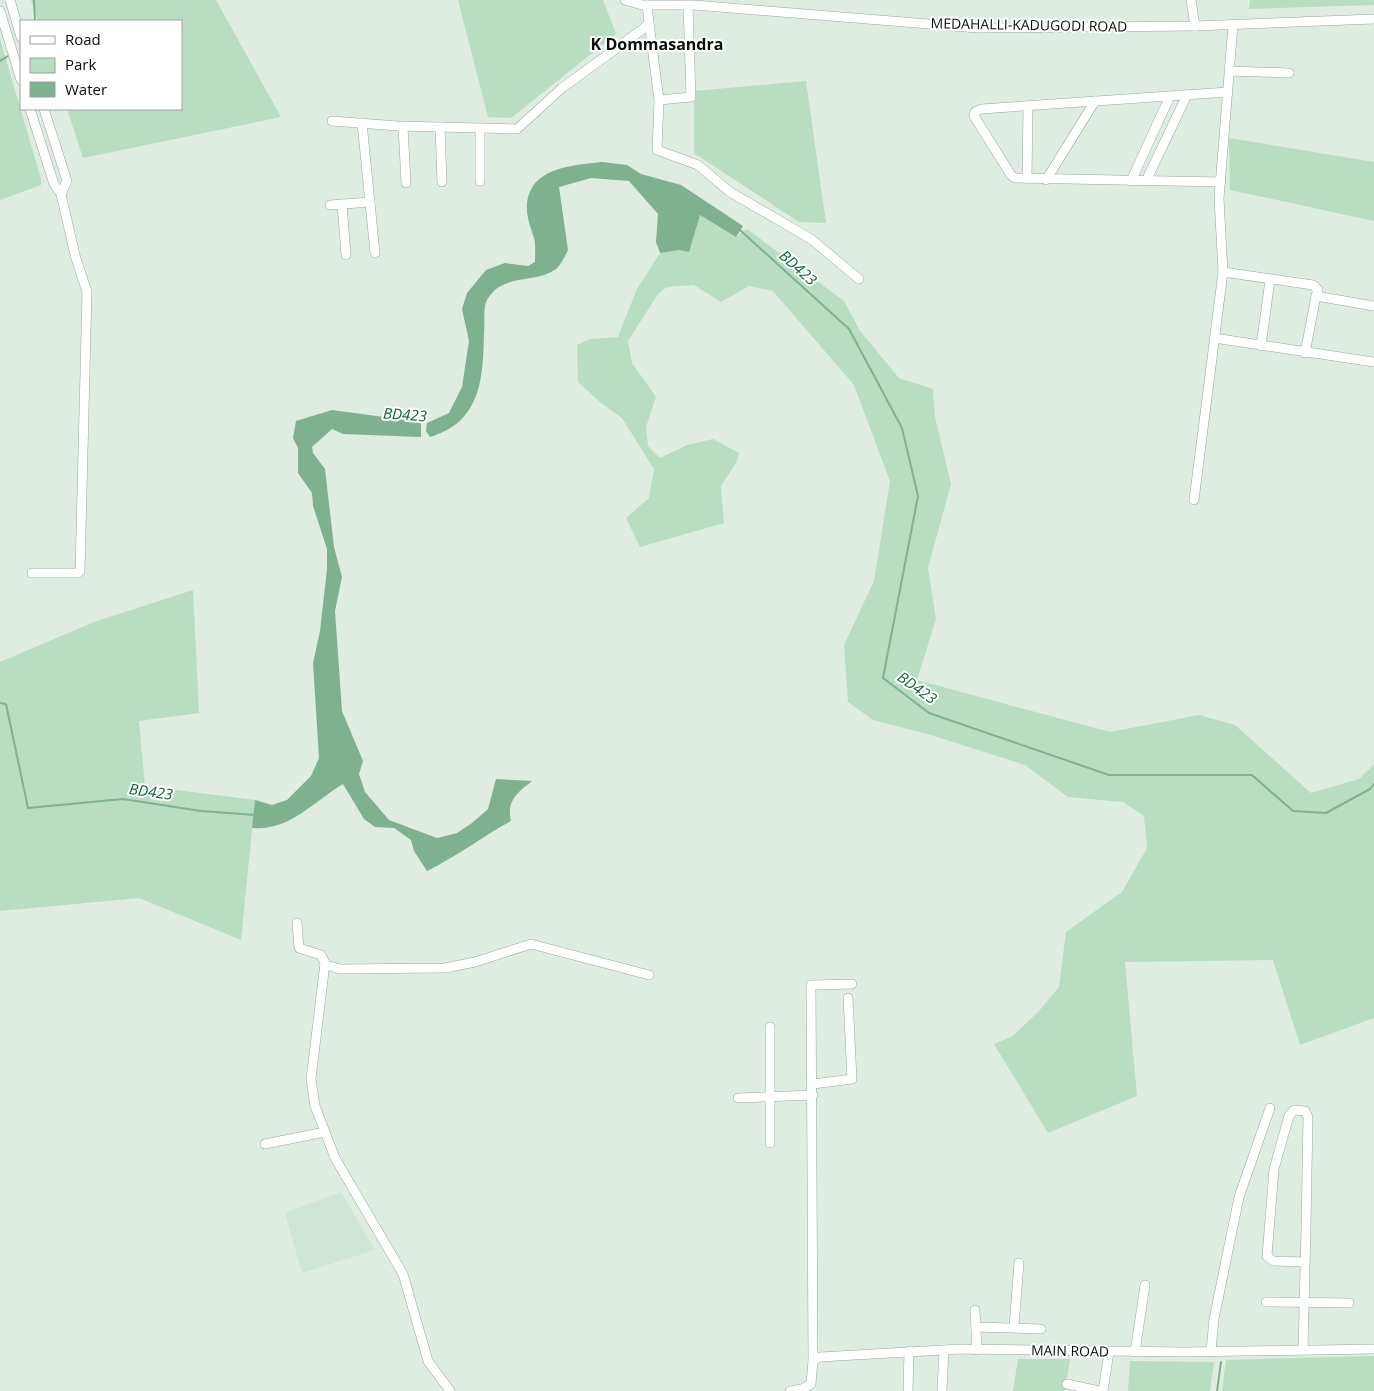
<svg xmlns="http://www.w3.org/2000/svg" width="1374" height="1391" font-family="'Open Sans',sans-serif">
<rect width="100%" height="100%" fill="#deece2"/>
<polygon fill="#cfe5d5" points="341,1192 375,1250 302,1273 285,1213"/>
<g fill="#b8ddc3">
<polygon points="31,0 216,0 281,117 83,158 67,109 181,109 181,21 38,21"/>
<polygon points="458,0 603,0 616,34 511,118 488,117"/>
<polygon points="1250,0 1374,0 1374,5 1249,9"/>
<polygon points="0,39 41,179 41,185 0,200"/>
<polygon points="806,81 826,223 799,222 694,153 694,91"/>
<polygon points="1229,138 1374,162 1374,221 1230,190"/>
<polygon points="700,215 736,237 747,229 844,301 860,331 899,378 933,389 935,417 951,484 928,568 936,619 917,680 1110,732 1199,715 1235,725 1311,793 1359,779 1374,764 1374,1018 1300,1045 1273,960 1125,962 1137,1096 1048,1133 994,1044 1013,1036 1039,1011 1059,987 1066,932 1122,892 1147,848 1144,816 1123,802 1068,797 1025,765 931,735 873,720 848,702 844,645 874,581 890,481 854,385 773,291 749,286 721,302 694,285 667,287 658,294 628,341 632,363 656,397 646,427 648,446 660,458 687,445 713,439 739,453 736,463 721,486 724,523 640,547 626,518 649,498 654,469 622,418 601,403 578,382 577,345 590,339 618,337 637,289 660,253 680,250"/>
<polygon points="193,590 199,713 139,721 145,786 255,800 241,940 139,898 0,911 0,662 94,622"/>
<polygon points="1374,1356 1374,1391 1222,1391 1226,1360"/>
<polygon points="1018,1359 1070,1359 1065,1391 1013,1391"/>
<polygon points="1130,1361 1214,1362 1210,1391 1128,1391"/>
</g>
<g fill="#7fb08f">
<path d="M602 162 627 165 641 174 681 185 743 226 736 237 700 215 689 252 680 250 660 253 656 242 658 214 629 181 591 178 559 187 568 250C565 256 561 265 556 269 534 285 500 272 486 302 483 311 485 323 484 333 483 379 481 422 430 437L426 431 427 423 449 413 462 387 469 341 462 309 467 293 486 270 505 263 528 266 535 262C535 254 536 246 534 238 531 229 528 221 527 212 525 167 570 166 602 162Z"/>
<path d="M332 410 421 422V437L343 434 332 429 312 447 313 453 325 469 334 547 342 577 335 611 342 711 363 761 359 774 365 792 389 820 437 838 457 833 472 823 488 809 496 779 532 781C517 793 506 801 511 821 482 837 456 857 427 871L414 851 411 840 394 828 375 827 364 819 343 784C313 802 290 831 252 828L255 800 272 805 287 800 311 776 319 758 313 663 320 631 327 569V549L313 506 312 493 298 473V448L293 438 296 421Z"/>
</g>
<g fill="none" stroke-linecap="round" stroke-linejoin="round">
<g stroke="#7fb08f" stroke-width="2">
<polyline points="34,0 35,21"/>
<polyline points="0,61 8,56"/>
<polyline points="740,230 849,329 902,428 918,496 883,678 929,713 1109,775 1252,775 1293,811 1326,813 1370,789 1374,784"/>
<polyline points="0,703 6,704 28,808 123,799 201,811 255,815"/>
<polyline points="1217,1391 1221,1362"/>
</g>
<defs>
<g id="minor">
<polyline points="10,0 21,37"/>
<polyline points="625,0 642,5 694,5 978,28 1195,26 1374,19"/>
<polyline points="1191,0 1195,26"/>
<polyline points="0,11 21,80"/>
<polyline points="649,23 659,100 657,150 698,165 730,192 811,239 859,279"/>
<polyline points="1230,71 1289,73"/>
<polyline points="659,100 691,97 688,5"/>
<polyline points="30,109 54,184 61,194 75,255 87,292 80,571 78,573 32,573"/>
<polyline points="44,109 67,181 61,194"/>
<polyline points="332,121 398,126 517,129 562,88 643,29 649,23 647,5"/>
<polyline points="362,123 375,253"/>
<polyline points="403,126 406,183"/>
<polyline points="440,127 442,182"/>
<polyline points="1027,179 1028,106"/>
<polyline points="1046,180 1095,101"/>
<polyline points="480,181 480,128"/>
<polyline points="1131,181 1170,96"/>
<polyline points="1146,181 1187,95"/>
<polyline points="1221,182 1015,178 1011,175 974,116 975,112 981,109 1228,92"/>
<polyline points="342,204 346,255"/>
<polyline points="330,205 370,202"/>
<polyline points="1223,272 1313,285 1318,290 1316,296"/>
<polyline points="1214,338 1374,362"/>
<polyline points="1261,346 1270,280"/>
<polyline points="1305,353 1316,296 1374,306"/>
<polyline points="1194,500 1223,272 1219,198 1233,25"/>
<polyline points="297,923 299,948 321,955 325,963 311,1079 315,1106 335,1158 403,1274 428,1361 450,1391"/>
<polyline points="325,965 340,969 445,968 475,962 531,944 649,975"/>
<polyline points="813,1084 852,1079 848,998"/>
<polyline points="738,1098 813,1095"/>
<polyline points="770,1143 770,1027"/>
<polyline points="265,1144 325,1132"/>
<polyline points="1266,1302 1349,1303"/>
<polyline points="975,1310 977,1350"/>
<polyline points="976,1327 1041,1329"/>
<polyline points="1014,1327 1019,1263"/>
<path d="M1303 1350C1305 1272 1307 1195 1308 1117L1305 1111 1294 1110 1289 1116 1274 1169 1267 1256 1273 1261 1305 1262"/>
<polyline points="1211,1351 1214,1319 1239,1197 1270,1108"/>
<polyline points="1135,1352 1145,1285"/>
<polyline points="813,1361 811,985 852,984"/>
<polyline points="1067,1384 1099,1391"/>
<polyline points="790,1391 802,1389 811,1384 813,1361 820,1357 961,1349 1185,1352 1374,1349"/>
<polyline points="908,1391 909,1351"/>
<polyline points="942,1391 944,1350"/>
<polyline points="1103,1391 1109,1352"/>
</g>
</defs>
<use href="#minor" stroke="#99a79d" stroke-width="10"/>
<use href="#minor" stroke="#fff" stroke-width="9"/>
</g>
<g text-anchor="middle" stroke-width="4" stroke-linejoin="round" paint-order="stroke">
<g font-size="14" fill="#090e0a" stroke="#fff">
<text transform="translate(1029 25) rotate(1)" y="5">MEDAHALLI-KADUGODI ROAD</text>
<text transform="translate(1070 1351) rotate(1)" y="5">MAIN ROAD</text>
</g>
<g font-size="15" font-style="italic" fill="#0f5f35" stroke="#fff">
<text transform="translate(798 268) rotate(42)" y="5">BD423</text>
<text transform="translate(405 415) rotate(4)" y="5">BD423</text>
<text transform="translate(917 688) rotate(35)" y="5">BD423</text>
<text transform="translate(151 792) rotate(8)" y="5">BD423</text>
</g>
<g font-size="16" font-weight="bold" fill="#090e0a" stroke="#fff">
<text x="657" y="50">K Dommasandra</text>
</g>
</g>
<rect x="20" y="20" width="162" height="90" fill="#ffffff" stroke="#9d9f9d"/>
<rect x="30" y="36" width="25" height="8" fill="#ffffff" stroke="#9d9f9d"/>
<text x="65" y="45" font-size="15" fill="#090e0a">Road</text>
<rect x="30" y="58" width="25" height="15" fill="#b8ddc3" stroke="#9d9f9d"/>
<text x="65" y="70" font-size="15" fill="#090e0a">Park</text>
<rect x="30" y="82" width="25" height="15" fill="#7fb08f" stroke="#9d9f9d"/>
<text x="65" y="95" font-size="15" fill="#090e0a">Water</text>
</svg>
